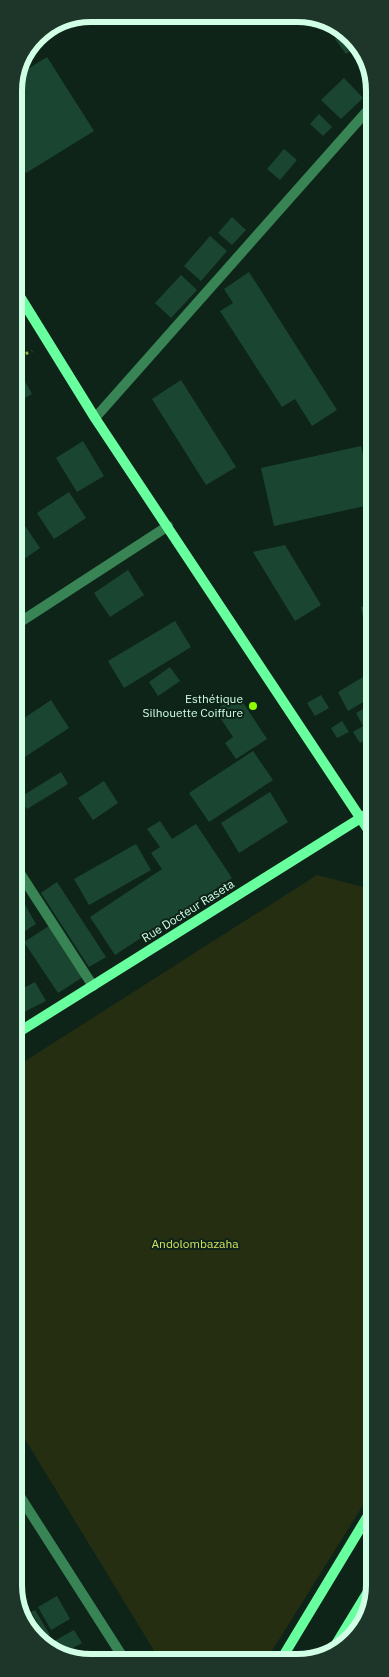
<svg xmlns="http://www.w3.org/2000/svg" width="389" height="1677" font-family="'IBM Plex Sans',sans-serif">
<rect width="100%" height="100%" fill="#0e2419"/>
<polygon fill="#262e11" points="317,875 375,890 375,1486 265,1662 161,1662 14,1421 14,1068"/>
<g fill="#1a4631">
<polygon points="344,33 356,40 358,45 346,54 335,39"/>
<polygon points="47,57 94,131 26,173 14,154 14,87 20,74"/>
<polygon points="344,78 363,98 341,119 321,100"/>
<polygon points="319,114 332,127 323,136 310,124"/>
<polygon points="284,149 297,160 280,180 267,169"/>
<polygon points="232,217 246,230 232,245 218,233"/>
<polygon points="210,236 227,251 201,281 184,266"/>
<polygon points="249,272 337,410 312,426 295,399 282,407 220,311 233,303 224,289"/>
<polygon points="181,275 197,290 171,318 155,303"/>
<polygon points="14,362 32,394 14,404"/>
<polygon points="181,380 236,467 206,485 152,399"/>
<polygon points="83,441 104,476 77,492 56,458"/>
<polygon points="361,446 374,504 274,526 261,468"/>
<polygon points="69,492 86,518 54,539 37,513"/>
<polygon points="23,523 40,548 14,566 14,529"/>
<polygon points="285,545 321,605 295,621 253,552"/>
<polygon points="128,570 144,595 110,617 94,593"/>
<polygon points="375,604 375,651 370,652 361,607"/>
<polygon points="175,621 191,647 124,688 108,661"/>
<polygon points="170,667 180,681 158,696 149,682"/>
<polygon points="363,677 375,695 348,711 338,692"/>
<polygon points="238,695 267,739 236,759 225,743 233,737 215,710"/>
<polygon points="321,695 329,708 315,716 307,703"/>
<polygon points="51,700 69,728 14,764 14,725"/>
<polygon points="375,702 375,731 368,735 369,737 360,743 353,732 363,726 356,713"/>
<polygon points="342,721 349,732 337,738 331,728"/>
<polygon points="253,751 273,780 209,822 189,793"/>
<polygon points="61,772 68,784 27,809 19,798"/>
<polygon points="104,781 118,803 93,820 78,798"/>
<polygon points="270,792 288,822 239,853 221,823"/>
<polygon points="160,821 172,839 196,824 232,878 115,955 90,917 162,869 151,853 160,847 147,829"/>
<polygon points="136,844 151,870 89,905 74,879"/>
<polygon points="57,882 106,957 89,967 41,893"/>
<polygon points="24,903 36,924 14,938 14,909"/>
<polygon points="49,926 83,977 58,993 24,942"/>
<polygon points="14,956 25,973 14,980"/>
<polygon points="35,982 46,1001 14,1017 14,993"/>
<polygon points="57,1596 70,1619 51,1630 38,1607"/>
<polygon points="35,1610 50,1635 46,1638 31,1612"/>
<polygon points="27,1614 36,1628 30,1631 24,1616"/>
<polygon points="74,1630 82,1643 62,1654 47,1645"/>
</g>
<g fill="none" stroke-linecap="round" stroke-linejoin="round">
<polyline stroke="#92b72d" stroke-width="3" stroke-dasharray="2.5 4" stroke-linecap="butt" points="14,359 32,351"/>
<polyline stroke="#388454" stroke-width="10" points="14,864 93,986"/>
<g stroke="#388454" stroke-width="10">
<polyline points="95,418 375,102"/>
<polyline points="14,626 168,526"/>
<polyline points="14,1487 126,1662"/>
</g>
<g stroke="#68ff9e" stroke-width="10">
<polyline points="14,287 95,418 375,840"/>
<polyline points="14,1035 375,809"/>
<polyline points="333,1649 375,1580"/>
<polyline points="279,1663 375,1504"/>
</g>
</g>
<circle fill="#8ffc00" stroke="#0e2419" stroke-width="2" cx="253" cy="706" r="5"/>
<g text-anchor="middle" stroke-width="4" stroke-linejoin="round" paint-order="stroke">
<g font-size="12" fill="#d1ffe6" stroke="#0e2419" text-anchor="end">
<text x="243" y="703">Esthétique<tspan x="243" dy="14">Silhouette Coiffure</tspan></text>
</g>
<g font-size="12" fill="#d1ffe6" stroke="#0e2419">
<text transform="translate(188 911) rotate(-32)" y="4">Rue Docteur Raseta</text>
</g>
<g font-size="12" fill="#d6e15b" stroke="#0e2419">
<text x="195" y="1248">Andolombazaha</text>
</g>
</g>
<path d="M0 0H389V1677H0ZM91 22H297A69 69 0 0 1 366 91V1585A69 69 0 0 1 297 1654H91A69 69 0 0 1 22 1585V91A69 69 0 0 1 91 22Z" fill="#1e3629" fill-rule="evenodd"/>
<path fill="none" stroke="#d1ffe6" stroke-width="6" d="M91 22H297A69 69 0 0 1 366 91V1585A69 69 0 0 1 297 1654H91A69 69 0 0 1 22 1585V91A69 69 0 0 1 91 22Z"/>
</svg>
